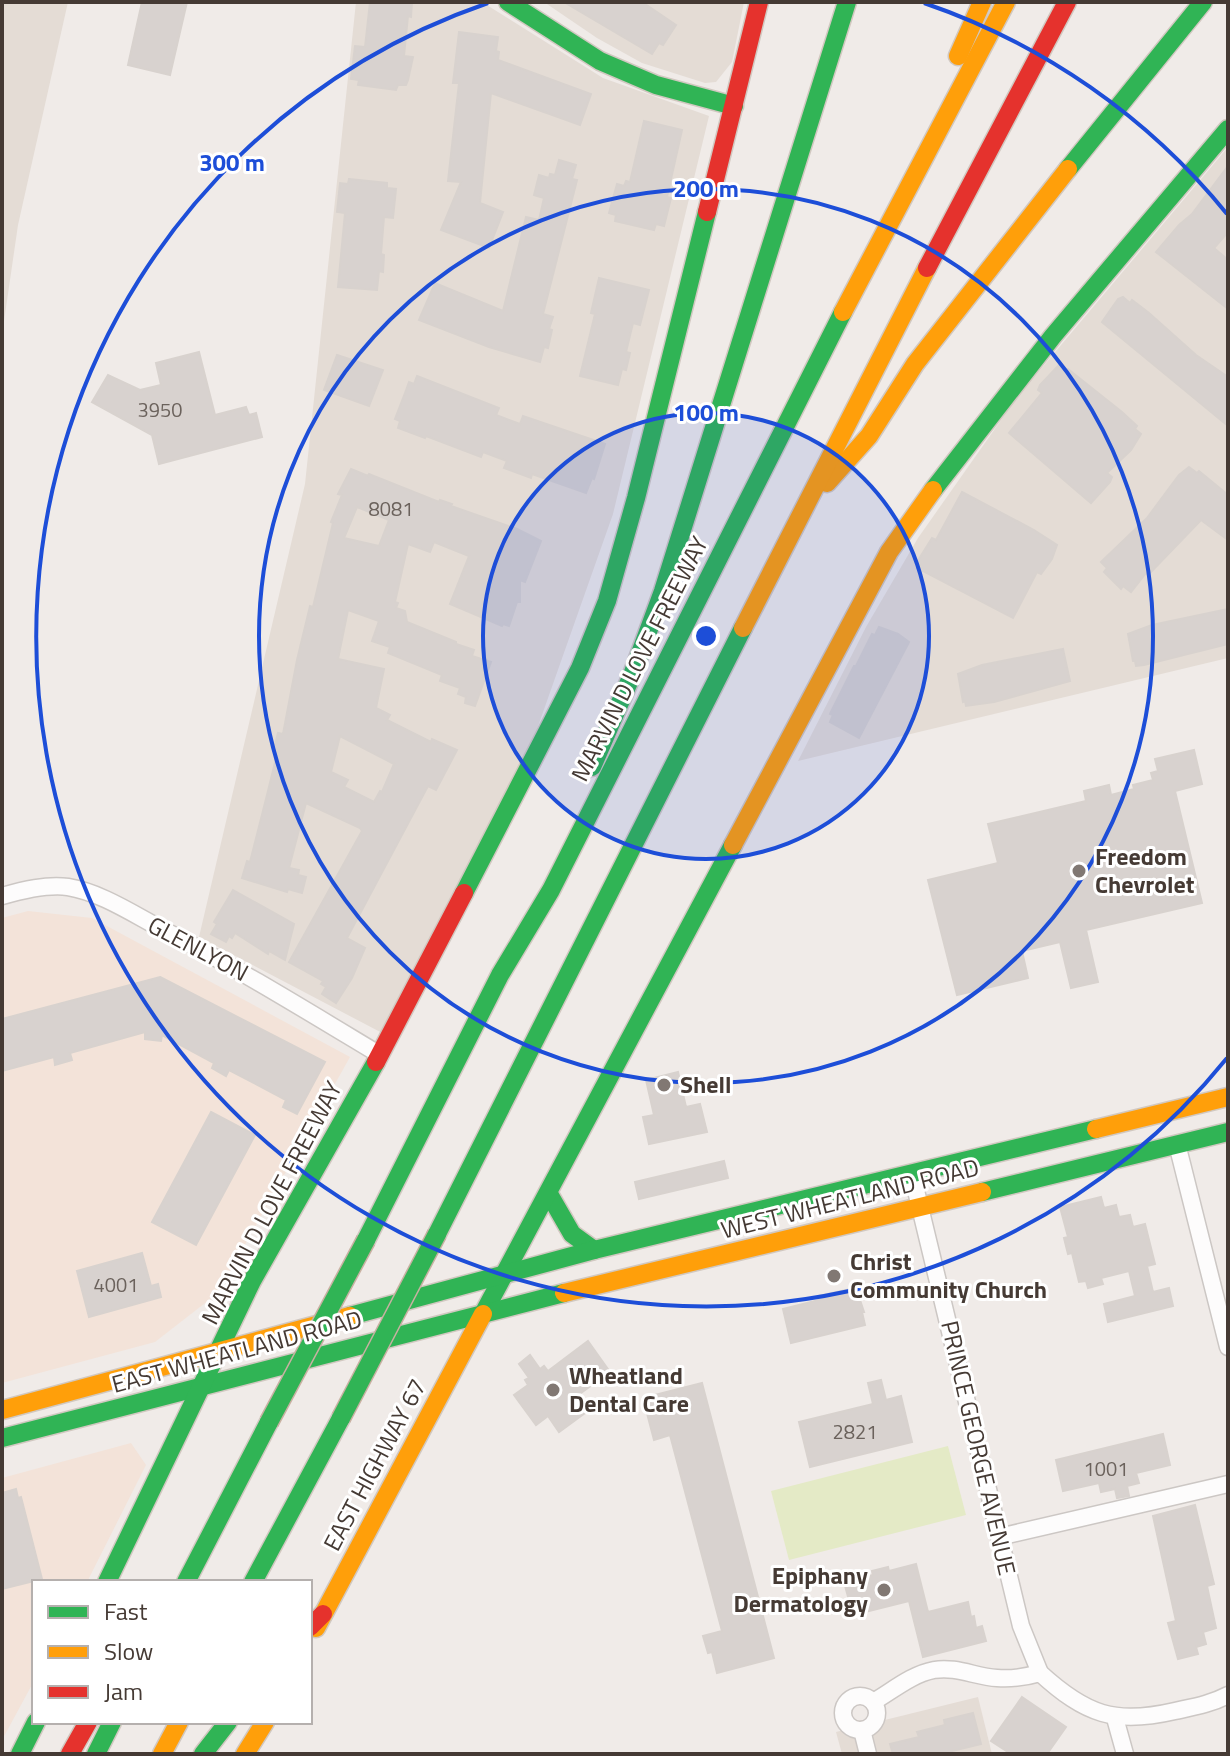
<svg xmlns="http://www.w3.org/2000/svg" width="1230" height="1756" font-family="'Titillium Web',sans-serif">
<rect width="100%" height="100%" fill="#f0ebe8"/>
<g fill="#e4dcd5">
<polygon points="2,2 68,2 18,225 2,335"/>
<polygon points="356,2 482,2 603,78 709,116 613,514 524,766 386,1035 199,937 305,484"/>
<polygon points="544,2 744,2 732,62 716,82 705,83 642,63 597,38"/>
<polygon points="1228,147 1228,658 798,761 866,627 918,538 1018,396"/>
<polygon points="978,1697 992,1754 842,1754 836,1732"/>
</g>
<g fill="#f3e3d9">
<polygon points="28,911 92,918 350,1057 218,1293 155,1342 2,1383 2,918"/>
<polygon points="131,1443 146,1465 87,1582 34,1582 34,1681 2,1740 2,1478"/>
</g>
<polygon fill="#e4eac6" points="948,1446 966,1515 789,1560 771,1491"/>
<g fill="#d8d2cf" stroke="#d8d2ce" stroke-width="2" fill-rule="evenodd">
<polygon points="142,2 187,2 170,75 128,65"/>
<polygon points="370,2 412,2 411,17 408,16 404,56 413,57 408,80 406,85 398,85 396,90 358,85 359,80 351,79 355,46 365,47"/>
<polygon points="564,2 642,2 676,25 663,45 659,43 652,54"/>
<polygon points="459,32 498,37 496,51 499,52 498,60 591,94 580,125 491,93 480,203 503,212 489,248 441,230 461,182 448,181 459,83 453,83"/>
<polygon points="644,121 682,130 667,197 671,198 664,226 656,224 654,230 615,221 616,215 609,213 617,184 624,186 626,181 630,182"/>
<polygon points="559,160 576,165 572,179 577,180 543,314 553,317 549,329 552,330 548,348 544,347 540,362 489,347 419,320 435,283 503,311 526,217 539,220 544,198 534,195 539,175 549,178 550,174 555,175"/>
<polygon points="1228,166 1228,232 1214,248 1228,260 1228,309 1156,252 1179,225 1192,214"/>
<polygon points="349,179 387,183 387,188 396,189 393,218 384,217 381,254 384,255 383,272 379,271 377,290 338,287 345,213 337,212 340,183 348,184"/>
<polygon points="599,278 649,290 640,325 633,323 626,352 630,353 626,370 622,369 618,385 580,376 595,314 591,313"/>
<polygon points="1123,297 1130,303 1132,300 1149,313 1196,355 1228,377 1228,426 1102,322 1118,299"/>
<polygon points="199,352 215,415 246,407 249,415 256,413 262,437 159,464 152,435 92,402 108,375 140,390 161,385 156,363"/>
<polygon points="337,355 383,370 369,406 324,390"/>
<polygon points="1059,365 1066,371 1068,369 1122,412 1137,426 1135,429 1141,434 1131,450 1107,473 1112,477 1110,482 1091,503 1009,433 1042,393 1038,390 1040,385"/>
<polygon points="417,376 499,408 496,415 520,424 523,416 605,444 594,479 592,478 586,493 532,474 531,478 504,468 507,461 483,452 481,457 426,436 425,438 398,428 400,421 395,419 405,393 409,382 414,384"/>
<polygon points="1189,467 1197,473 1199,471 1228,495 1228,540 1201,520 1148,575 1146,573 1131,592 1123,586 1121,589 1104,572 1107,568 1101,562 1147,518 1179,475"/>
<path d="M351 469 368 476 369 474 439 502 440 500 452 504 451 506 517 529 541 541 525 582 520 580V602H517L509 626 503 624 502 626 450 604 469 556 434 542 430 552 408 544 395 602 398 603 396 608 405 611 407 622 456 642V644L474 650 472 656 491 662 475 706 465 703 466 697 458 694 460 688 440 681 442 675 388 653 390 647 372 641 379 621 348 610 338 659 384 669 376 708 390 715 387 720 431 742 432 739 457 750 436 790 428 786 347 938 365 948 352 978 336 1003 322 994 326 987 321 984 323 981 289 962 362 831 360 828 306 803 289 868 299 870 298 875 306 877 302 893 288 889 287 892 242 878 247 861 250 862 268 791 278 750 274 749 278 733 283 734 297 660 310 606 313 607 333 523 331 522 342 495 338 494ZM357 507 389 520 379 546 344 538ZM340 736 394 764 382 792 380 791 374 802 344 787 348 780 331 772Z"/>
<polygon points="962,492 1034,530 1057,545 1052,559 1041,574 1037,572 1013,618 917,568 920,564 917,562 932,538 936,540"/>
<polygon points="1228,609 1228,644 1144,665 1136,666 1135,661 1133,661 1128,634 1152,625"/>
<polygon points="879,627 898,634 909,642 859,738 830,722 833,715 830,714 854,666 856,666 872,634 875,635"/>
<polygon points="1063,649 1070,681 994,702 966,706 965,701 963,702 958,674 982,665"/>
<polygon points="1194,750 1202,784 1175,791 1202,903 1086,930 1098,982 1071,988 1060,942 1022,951 1028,978 957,995 928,880 998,863 988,824 1086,801 1084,791 1109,785 1111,795 1134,789 1133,785 1153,780 1151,773 1158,771 1155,759"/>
<polygon points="233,890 294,924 285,960 269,951 268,954 235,933 232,938 229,936 226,942 211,934 217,924 214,922"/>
<polygon points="160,977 325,1062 297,1114 283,1107 286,1100 229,1070 226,1076 212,1068 214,1063 162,1035 161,1041 145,1039 145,1032 70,1053 72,1060 55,1065 54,1057 2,1071 2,1019"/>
<polygon points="678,1072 686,1107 700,1104 707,1132 649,1144 643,1117 654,1115 646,1080"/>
<polygon points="211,1112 255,1135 196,1245 152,1222"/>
<polygon points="724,1161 728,1178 639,1199 635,1182"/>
<polygon points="1101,1197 1104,1208 1116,1205 1119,1217 1130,1215 1133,1227 1145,1224 1155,1264 1147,1266 1153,1292 1169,1288 1173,1306 1108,1322 1104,1304 1135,1296 1129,1271 1101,1278 1103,1284 1088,1288 1086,1281 1079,1282 1072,1253 1068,1254 1064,1238 1068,1237 1060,1207"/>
<polygon points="142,1253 151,1286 158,1284 161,1297 89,1317 77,1271"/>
<polygon points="856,1288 864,1312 862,1312 865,1325 791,1343 783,1309 819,1300 818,1296"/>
<polygon points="588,1341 610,1372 574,1398 585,1413 559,1432 548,1416 536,1425 514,1395 528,1385 525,1380 529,1378 519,1364 530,1355 540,1369 544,1366 548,1371"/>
<polygon points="881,1380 886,1400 901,1396 912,1442 810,1467 799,1422 873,1404 868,1383"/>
<polygon points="702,1383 774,1658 717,1673 712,1652 708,1653 703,1636 722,1631 670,1435 654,1440 643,1398"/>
<polygon points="1163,1434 1170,1465 1136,1473 1139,1483 1127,1486 1129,1496 1117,1498 1115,1489 1101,1492 1099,1483 1063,1491 1056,1460"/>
<polygon points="16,1489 18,1498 21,1497 42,1579 2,1589 2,1493"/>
<polygon points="1195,1505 1214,1584 1207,1586 1216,1628 1203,1632 1206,1644 1196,1647 1198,1654 1178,1659 1168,1623 1176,1621 1153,1516"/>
<polygon points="916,1564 928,1612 968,1602 971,1617 974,1616 976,1628 982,1626 986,1641 923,1657 909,1601 853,1615 844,1582 873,1575 872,1571 888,1567 889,1571"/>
<polygon points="1022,1697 1066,1727 1047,1754 1011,1754 991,1741"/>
<polygon points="973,1713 981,1744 952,1751 952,1754 893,1754 890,1744 919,1737 917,1732 945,1725 944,1720"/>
</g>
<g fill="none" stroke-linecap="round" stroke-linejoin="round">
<defs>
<g id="street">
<path d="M2 896C23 890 47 884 68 887 99 892 130 912 158 927 234 966 307 1011 380 1055"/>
<polyline points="1177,1144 1228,1347"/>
<polyline points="912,1174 1021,1626 1040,1673"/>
<polyline points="999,1537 1228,1484"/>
<circle cx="860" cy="1713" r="17"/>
<path d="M873 1702C892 1691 912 1674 934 1670 956 1666 976 1677 997 1678 1011 1679 1026 1677 1040 1673 1086 1715 1115 1725 1175 1711 1193 1707 1211 1704 1228 1695"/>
<polyline points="1115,1718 1125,1754"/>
<polyline points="862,1730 868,1754"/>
</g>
<g id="fast">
<polyline points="508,2 600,61 656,85 734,106"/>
<polyline points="1068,169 1203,2"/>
<polyline points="933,490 1053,336 1228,129"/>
<polyline points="592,767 632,675 663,591 847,2"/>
<polyline points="464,893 580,668 607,601 636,498 707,212"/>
<polyline points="982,1192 1228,1132"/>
<polyline points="549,1194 572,1234 594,1250"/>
<polyline points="437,1234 743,628"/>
<polyline points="366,1240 500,975 551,890 843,312"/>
<polyline points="483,1314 733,845"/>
<polyline points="350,1316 594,1250 1096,1129"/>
<polyline points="2,1438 564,1293"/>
<polyline points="107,1582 252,1281 376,1062"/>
<polyline points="186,1582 269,1422"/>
<polyline points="253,1582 341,1418"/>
<polyline points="20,1754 36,1722"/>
<polyline points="96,1754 112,1722"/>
<polyline points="203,1754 228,1722"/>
</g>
<g id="slow">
<polyline points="958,56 982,2"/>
<polyline points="843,312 1006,2"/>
<polyline points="827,483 869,436 915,364 1068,169"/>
<polyline points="743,628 927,268"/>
<polyline points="733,845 889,552 933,490"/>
<polyline points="1096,1129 1228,1097"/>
<polyline points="564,1293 982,1192"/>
<polyline points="2,1410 350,1316"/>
<polyline points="316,1628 483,1314"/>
<polyline points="162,1754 179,1722"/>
<polyline points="245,1754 265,1722"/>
</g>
<g id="jam">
<polyline points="707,212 759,2"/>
<polyline points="927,268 1067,2"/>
<polyline points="376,1062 464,893"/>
<polyline points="310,1627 323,1614"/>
<polyline points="70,1754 88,1722"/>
</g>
</defs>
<use href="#street" stroke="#ccc7c4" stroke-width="19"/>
<use href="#fast" stroke="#d1c8c0" stroke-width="21"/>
<use href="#slow" stroke="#d1c8c0" stroke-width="21"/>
<use href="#jam" stroke="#d1c8c0" stroke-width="21"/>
<use href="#street" stroke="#fdfcfc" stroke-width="16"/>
<use href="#fast" stroke="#30b455" stroke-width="18"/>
<use href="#slow" stroke="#ff9f0a" stroke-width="18"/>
<use href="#jam" stroke="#e5322d" stroke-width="18"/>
<defs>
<g id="fast-bridge">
<polyline points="341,1418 437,1234"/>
<polyline points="269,1422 366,1240"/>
</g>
</defs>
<use href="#fast-bridge" stroke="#c8b1a2" stroke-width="21" stroke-linecap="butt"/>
<use href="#fast-bridge" stroke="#30b455" stroke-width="18"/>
</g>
<circle cx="706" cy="636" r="223" fill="#1d4ed8" fill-opacity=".12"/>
<g fill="none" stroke="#1d4ed8" stroke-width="4">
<circle cx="706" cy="636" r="223"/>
<circle cx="706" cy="636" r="447"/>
<path d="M1227 1058A670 670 0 1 1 488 3M924 3A670 670 0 0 1 1227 214"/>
</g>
<g fill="#817873" stroke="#fff" stroke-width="3">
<circle cx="1079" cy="871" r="8"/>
<circle cx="664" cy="1085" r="8"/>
<circle cx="834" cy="1276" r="8"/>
<circle cx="553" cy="1390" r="8"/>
<circle cx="884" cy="1590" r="8"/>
</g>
<g text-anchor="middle" stroke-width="6" stroke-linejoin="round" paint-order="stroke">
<g font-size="20" fill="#6b625c">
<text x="160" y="417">3950</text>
<text x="391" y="516">8081</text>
<text x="116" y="1292">4001</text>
<text x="855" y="1439">2821</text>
<text x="1106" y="1476">1001</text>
</g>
<g font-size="24" fill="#453a34" stroke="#fff">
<text transform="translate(640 659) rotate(-63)" y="8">MARVIN D LOVE FREEWAY</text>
<text transform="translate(198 949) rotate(28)" y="8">GLENLYON</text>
<text transform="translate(850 1199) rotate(-14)" y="8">WEST WHEATLAND ROAD</text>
<text transform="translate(272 1203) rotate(-62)" y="8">MARVIN D LOVE FREEWAY</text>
<text transform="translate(237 1352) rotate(-15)" y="8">EAST WHEATLAND ROAD</text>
<text transform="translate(978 1448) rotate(77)" y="8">PRINCE GEORGE AVENUE</text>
<text transform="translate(375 1465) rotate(-62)" y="8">EAST HIGHWAY 67</text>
</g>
<g font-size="24" font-weight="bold" fill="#453a34" stroke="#fff" text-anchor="start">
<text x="1095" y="865">Freedom<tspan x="1095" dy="28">Chevrolet</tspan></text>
<text x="680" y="1093">Shell</text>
<text x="850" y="1270">Christ<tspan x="850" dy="28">Community Church</tspan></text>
<text x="569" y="1384">Wheatland<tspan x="569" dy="28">Dental Care</tspan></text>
<text x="868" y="1584" text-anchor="end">Epiphany<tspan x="868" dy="28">Dermatology</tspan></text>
</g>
</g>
<circle cx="706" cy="636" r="12" fill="#1d4ed8" stroke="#fff" stroke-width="4"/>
<g font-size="24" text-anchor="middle" font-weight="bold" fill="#1d4ed8" stroke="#fff" stroke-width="6" stroke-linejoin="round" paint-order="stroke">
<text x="232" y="171">300 m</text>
<text x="706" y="197">200 m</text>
<text x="706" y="421">100 m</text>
</g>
<rect width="1230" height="1756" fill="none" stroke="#453a34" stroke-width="8"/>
<rect x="32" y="1580" width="280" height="144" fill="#ffffff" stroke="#b5b0ae" stroke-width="2"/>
<rect x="48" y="1606" width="40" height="12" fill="#30b455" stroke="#b5b0ae" stroke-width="2"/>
<text x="104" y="1620" font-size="24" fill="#453a34">Fast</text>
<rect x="48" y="1646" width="40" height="12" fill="#ff9f0a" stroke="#b5b0ae" stroke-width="2"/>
<text x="104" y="1660" font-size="24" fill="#453a34">Slow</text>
<rect x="48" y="1686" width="40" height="12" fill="#e5322d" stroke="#b5b0ae" stroke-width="2"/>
<text x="104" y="1700" font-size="24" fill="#453a34">Jam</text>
</svg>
